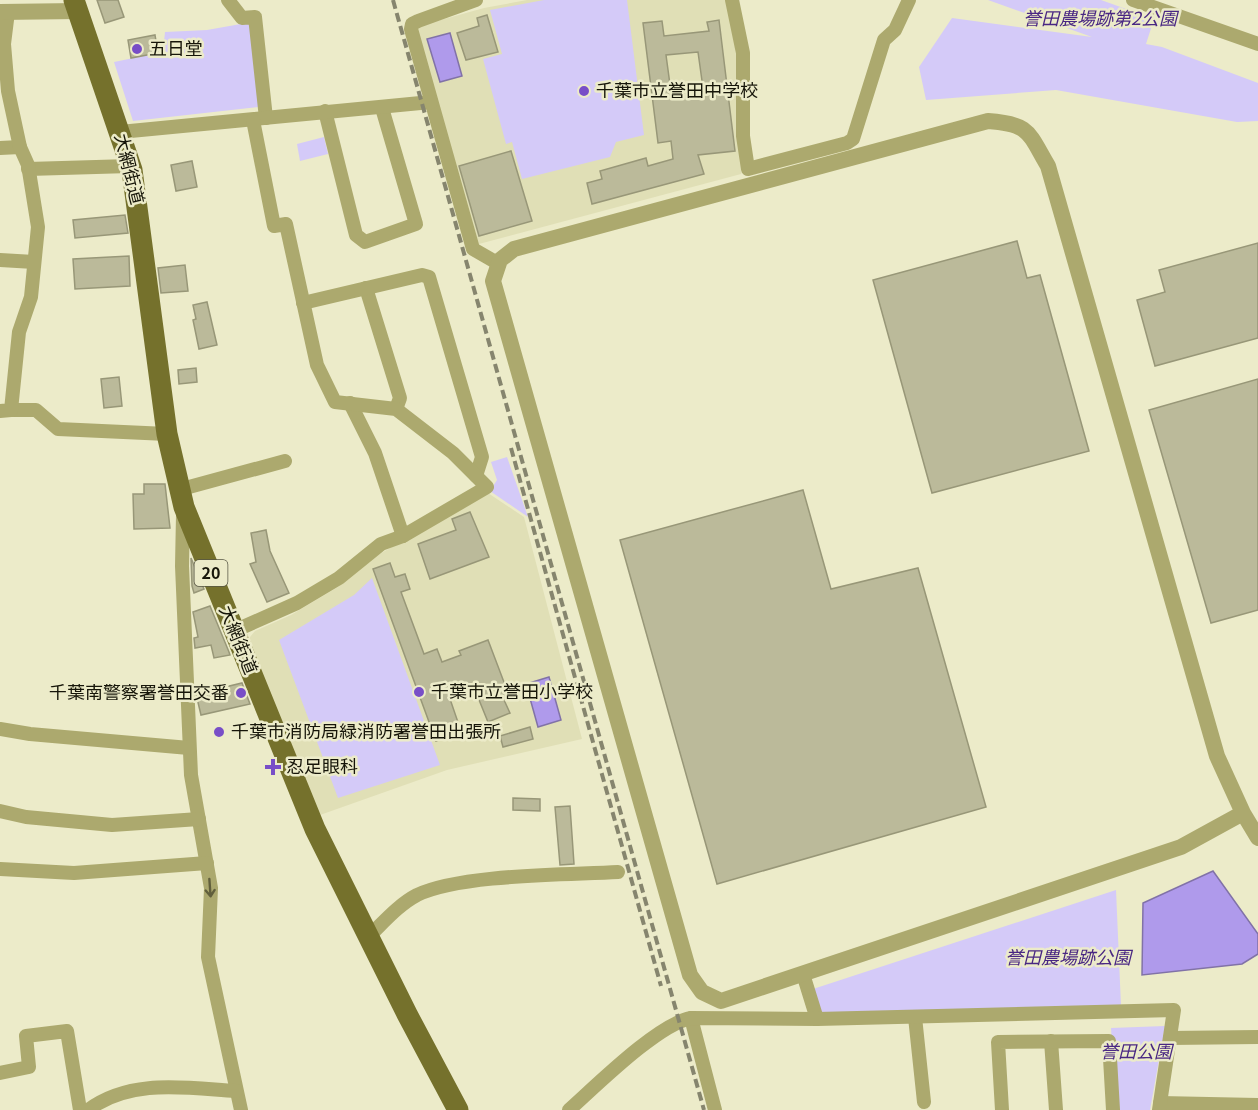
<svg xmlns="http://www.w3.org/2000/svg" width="1258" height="1110" font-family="Georgia,'Noto Sans JP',serif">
<rect width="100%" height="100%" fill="#ecebc9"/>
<g fill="#e0dfb6">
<polygon points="527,0 729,0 736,55 744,168 741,174 475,245 415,33 419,26 484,8"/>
<polygon points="488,493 524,517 582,739 447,770 320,815 248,646 250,637 255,631 291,615 338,587 367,561"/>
</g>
<g fill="#d4caf8">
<polygon points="544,0 627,0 644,135 616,142 610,157 522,179 512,142 506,144 483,59 502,54 490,10"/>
<polygon points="988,0 1101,0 1154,19 1146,44 1162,47 1258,83 1258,121 1237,122 1056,90 926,100 919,67 952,18 1092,37"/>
<polygon points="252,22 267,106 133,121 114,62 163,52 165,32 207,30"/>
<polygon points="324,137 328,154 300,161 297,144"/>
<polygon points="507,457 528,517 490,491 497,480 491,462"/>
<polygon points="372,578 440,765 338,798 279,640 354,595"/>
<polygon points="1116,890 1121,1006 825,1015 820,1012 813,989"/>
<polygon points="1165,1026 1150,1110 1116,1110 1111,1028"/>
</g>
<g fill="#af9aeb" stroke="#8172a7" stroke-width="1.5">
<polygon points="450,33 462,76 440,82 427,39"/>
<polygon points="549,677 561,720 538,727 526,684"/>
<polygon points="1213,871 1258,934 1258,954 1242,964 1142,975 1143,903"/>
</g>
<g fill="#bbba9a" stroke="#989778" stroke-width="1.5" fill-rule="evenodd">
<polygon points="97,0 118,0 124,17 105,23"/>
<polygon points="487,15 498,52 466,60 457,33 479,26 477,18"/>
<path d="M719 20 735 151 698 155 704 174 592 204 587 183 602 179 600 171 646 158 648 166 673 159 671 141 658 143 643 23 662 21 664 36 709 31 707 22ZM698 52 703 88 671 92 666 55Z"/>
<polygon points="155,35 158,53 131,58 128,40"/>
<polygon points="511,151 532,221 479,236 459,166"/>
<polygon points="192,161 197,187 176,191 171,165"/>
<polygon points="125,215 128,233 75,238 73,220"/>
<polygon points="1017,241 1027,278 1040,275 1089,451 932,493 873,280"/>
<polygon points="1258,243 1258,338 1155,366 1137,300 1165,292 1159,270"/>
<polygon points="129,256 130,286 75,289 73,259"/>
<polygon points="185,265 188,291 161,293 158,268"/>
<polygon points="207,302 217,345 199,349 193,320 196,319 193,305"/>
<polygon points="196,368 197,382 179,384 178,370"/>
<polygon points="119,377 122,406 104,408 101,379"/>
<polygon points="1258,379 1258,610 1211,623 1149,410"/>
<polygon points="144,484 165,484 170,528 134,529 133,494 144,494"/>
<polygon points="803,490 831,589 918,568 986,807 717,884 620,540"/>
<polygon points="470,512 489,557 430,579 418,544 456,530 452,519"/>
<polygon points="266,530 270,551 289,593 267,602 250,564 256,562 251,533"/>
<polygon points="191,558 204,589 194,593 192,586"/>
<polygon points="390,563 395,577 405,574 410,589 401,592 424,654 437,649 442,662 461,655 459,651 488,640 510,698 504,700 510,713 488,722 475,690 450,699 461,731 436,741 373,569"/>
<polygon points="210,606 229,652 230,655 214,658 211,645 195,648 194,638 198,637 193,612"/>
<polygon points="242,683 250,704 201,715 196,694"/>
<polygon points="530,727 533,739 503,747 500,736"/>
<polygon points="513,798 540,799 540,811 513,810"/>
<polygon points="570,806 574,864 560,865 555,807"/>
</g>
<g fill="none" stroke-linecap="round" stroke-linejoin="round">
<g stroke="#aca96e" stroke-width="14">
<polyline points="228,0 242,18 255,17 266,118"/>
<polyline points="476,0 418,21 412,24 411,29 473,249 499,264"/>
<polyline points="732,0 743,53 743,136 748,169 847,143 853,139 884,40 895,30 909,0"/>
<polyline points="1133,0 1258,44"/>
<polyline points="325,111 356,235 365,242 416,224 382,108"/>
<polyline points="120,132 431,102"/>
<polyline points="0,148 20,147"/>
<polyline points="28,169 130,166"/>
<polyline points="0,260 34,262"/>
<polyline points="366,288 400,398 396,409"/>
<polyline points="303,303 422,275 429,277 482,457 476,476"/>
<polyline points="350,403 375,453 403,536"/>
<polyline points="11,410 36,410 58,429 167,434"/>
<polyline points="0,411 11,410 19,332 31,297 38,227 28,165 20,147 8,91 4,44 8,12"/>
<polyline points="178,490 285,461"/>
<polyline points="183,515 182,566 191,775 211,888 208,957 241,1110"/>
<polyline points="234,631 297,603 339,578 381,544 403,536 487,487 453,453 396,409 335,402 317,365 286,224 274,226 253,120"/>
<polyline points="0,729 30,734 189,748"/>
<polyline points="0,811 26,817 112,825 199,819"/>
<polyline points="0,869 74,873 207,863"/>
<path d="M368 937C383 923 398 905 417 895 461 874 566 875 618 872"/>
<polyline points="803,974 817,1019"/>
<polyline points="915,1017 924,1102"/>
<polyline points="691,1018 715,1110"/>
<polyline points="1170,1038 1258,1037"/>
<polyline points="1051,1041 1056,1110"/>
<polyline points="0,1073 29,1067 26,1036 67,1031 80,1110"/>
<polyline points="1160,1103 1258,1105"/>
<path d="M88 1110C131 1078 186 1088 236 1091"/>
<path d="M569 1110C596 1086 658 1024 691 1018L817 1019 1174 1010 1159 1110"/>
<polyline points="1002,1110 998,1042 1109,1041 1113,1110"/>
</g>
<g stroke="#aca96e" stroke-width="16">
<polyline points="0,12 78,11"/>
<path d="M1243 813 1181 847 721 1001 702 992 690 975 493 281 500 260 514 249 988 121C1030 124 1028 132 1048 166L1217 756 1243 813 1258 838"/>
</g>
<polyline stroke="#75712c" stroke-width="21" points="74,0 132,170 167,434 184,507 315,829 407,1014 458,1110"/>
<g stroke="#86856e" stroke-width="4" stroke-dasharray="9 4.5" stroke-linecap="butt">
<polyline points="393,0 704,1110"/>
<polyline points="511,448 661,986"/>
</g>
</g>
<defs><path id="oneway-shaft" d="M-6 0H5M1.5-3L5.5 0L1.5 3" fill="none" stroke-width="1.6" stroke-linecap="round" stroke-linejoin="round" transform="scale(1.5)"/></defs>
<use stroke="#615f3c" href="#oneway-shaft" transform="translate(210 888) rotate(86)"/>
<g fill="#784ec7" stroke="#ecebc9" stroke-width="2">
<circle cx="137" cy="49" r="6"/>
<circle cx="584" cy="91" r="6"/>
<circle cx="419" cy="692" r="6"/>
<circle cx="241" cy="693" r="6"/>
<circle cx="219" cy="732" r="6"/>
<path d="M270 758h6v6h6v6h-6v6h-6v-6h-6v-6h6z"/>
</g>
<g text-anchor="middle" stroke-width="5" stroke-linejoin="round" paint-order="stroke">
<rect fill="#ecebc9" stroke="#565543" stroke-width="1.5" x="194.5" y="560" width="33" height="26" rx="4.5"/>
<g font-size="16" font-weight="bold" fill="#161509">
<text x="211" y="579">20</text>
</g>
<g font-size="18" font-style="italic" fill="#492783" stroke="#ecebc9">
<text x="1100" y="25">誉田農場跡第2公園</text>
<text x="1068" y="964">誉田農場跡公園</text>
<text x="1136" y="1058">誉田公園</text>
</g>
<g font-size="18" fill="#161509" stroke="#ecebc9" text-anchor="start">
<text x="149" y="55">五日堂</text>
<text x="596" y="97">千葉市立誉田中学校</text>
<text x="431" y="698">千葉市立誉田小学校</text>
<text x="229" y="699" text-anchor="end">千葉南警察署誉田交番</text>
<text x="231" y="738">千葉市消防局緑消防署誉田出張所</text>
<text x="286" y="773">忍足眼科</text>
</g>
<g font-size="18" fill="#161509" stroke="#ecebc9">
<text transform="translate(129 169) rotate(76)" y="6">大網街道</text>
<text transform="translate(238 640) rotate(68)" y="6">大網街道</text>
</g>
</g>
</svg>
